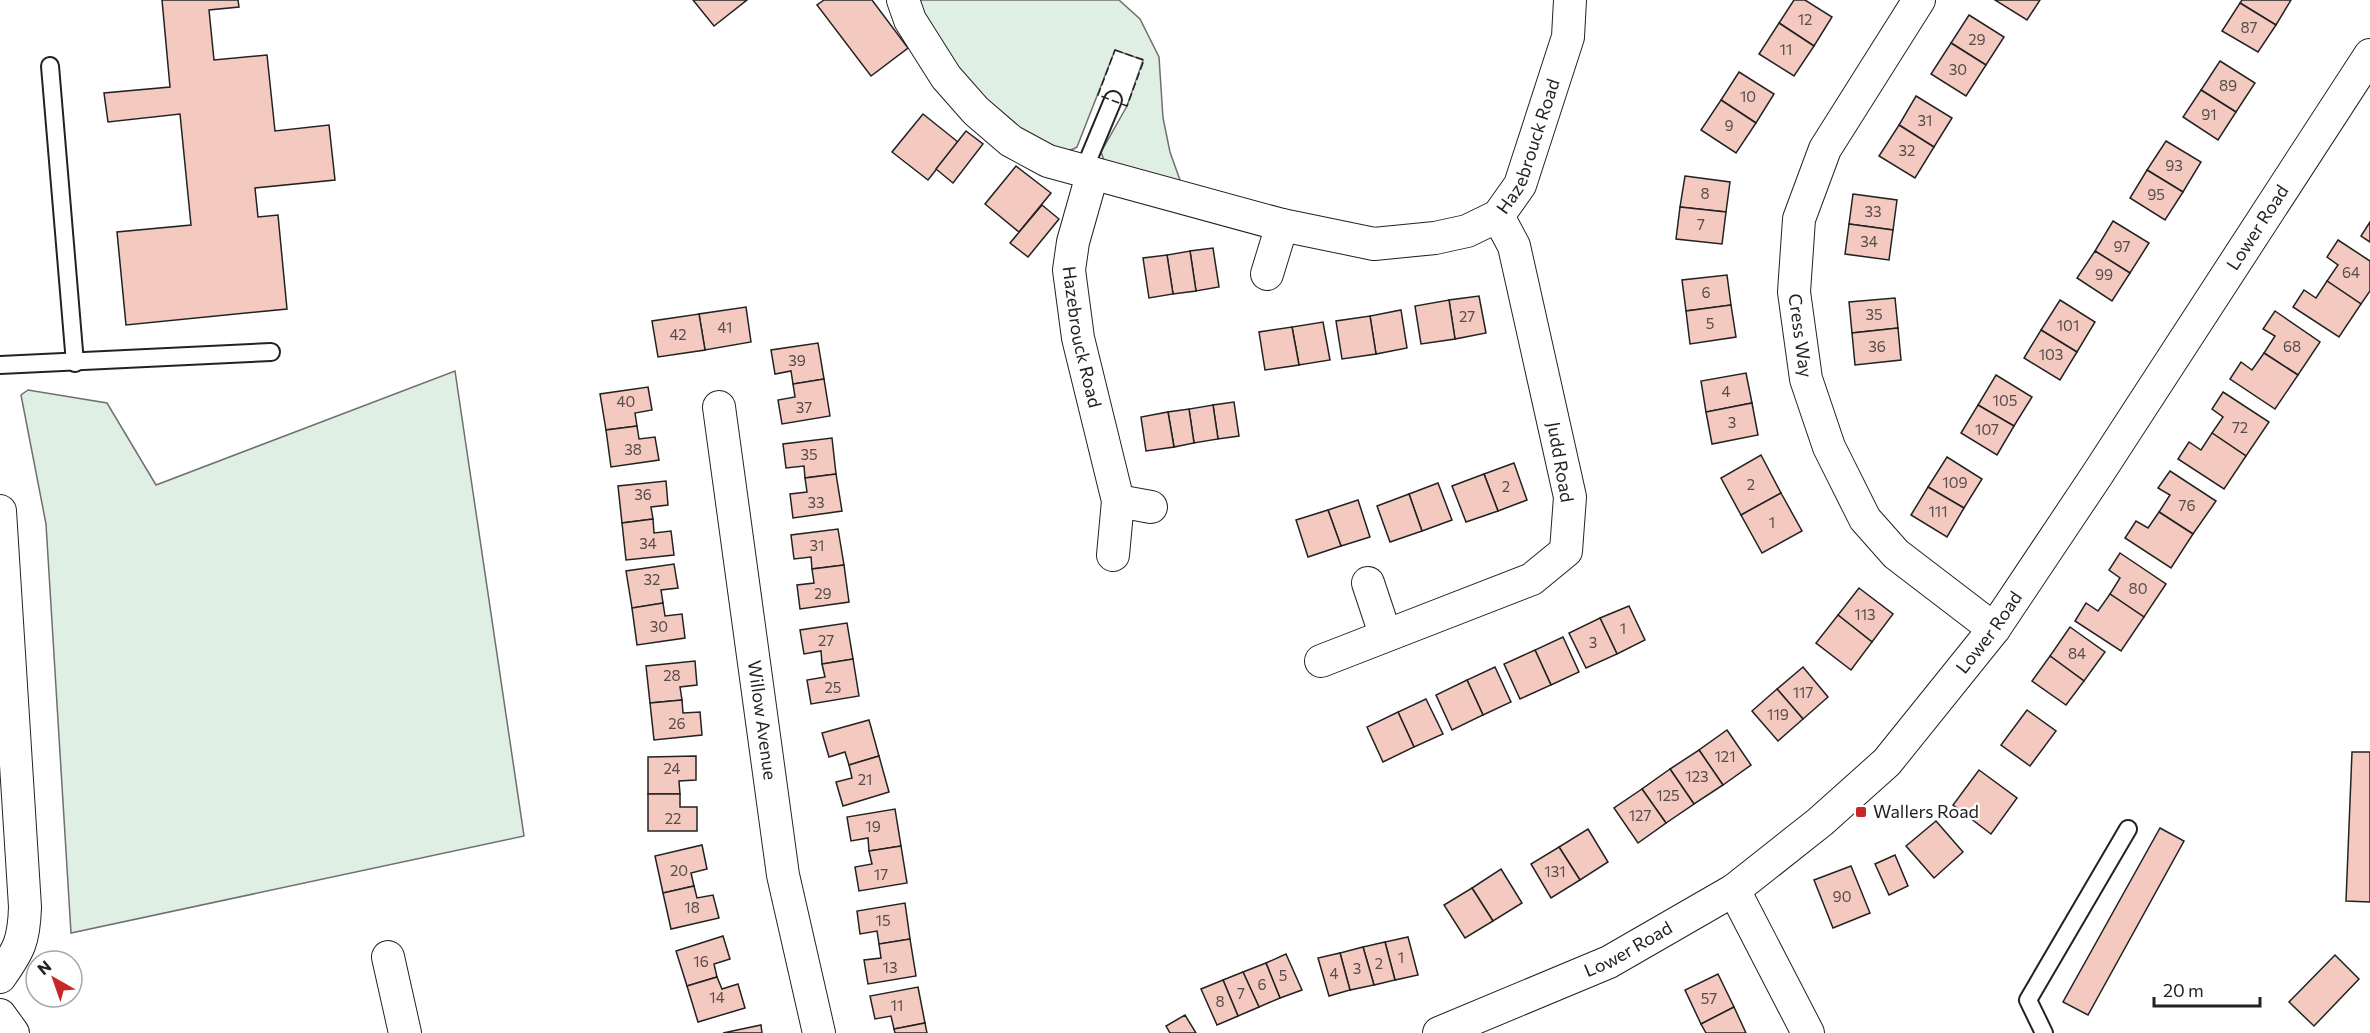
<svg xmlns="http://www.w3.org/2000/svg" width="2370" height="1033" font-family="Commissioner,sans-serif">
<rect width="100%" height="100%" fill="#fff"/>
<g fill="#e0efe3" stroke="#6f6f6f" stroke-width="1.5">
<path d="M918 0H1119L1140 19 1159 57 1163 118 1170 152 1181 183 1105 163 1101 152 1127 106 1143 60 1115 50 1077 147C1064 155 1056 149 1043 143 990 117 939 56 918 0Z"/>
<polygon points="455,371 524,836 71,933 46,524 21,395 28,390 107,403 156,485"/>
</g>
<g fill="#f3c9c0" stroke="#222" stroke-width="1.5">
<polygon points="162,0 238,0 239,7 209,10 214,60 267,55 275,131 329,125 335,180 255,188 258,217 278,215 287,309 126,325 117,232 191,225 180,114 108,122 104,93 170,87"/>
<polygon points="693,0 747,0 714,26"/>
<polygon points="824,0 872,0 908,48 871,76 817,5"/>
<polygon points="1794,0 1805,0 1832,17 1814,46 1779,23"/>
<polygon points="1995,0 2040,0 2027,20"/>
<polygon points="2242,0 2291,0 2276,25 2240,3"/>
<polygon points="2240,3 2276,25 2258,52 2222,31"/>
<polygon points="1969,15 2004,37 1986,65 1951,43"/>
<polygon points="1779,23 1814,46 1794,76 1759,54"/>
<polygon points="1951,43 1986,65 1966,96 1931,74"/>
<polygon points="2220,61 2255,83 2236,112 2201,90"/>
<polygon points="1739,72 1774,94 1756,123 1721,100"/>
<polygon points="2201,90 2236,112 2218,140 2183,117"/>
<polygon points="1916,96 1952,118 1934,147 1899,125"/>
<polygon points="1721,100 1756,123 1736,153 1701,130"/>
<polygon points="923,114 958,142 928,180 892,152"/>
<polygon points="1899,125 1934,147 1915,178 1879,156"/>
<polygon points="966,131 983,144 953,183 936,169"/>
<polygon points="2166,141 2201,162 2183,192 2147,170"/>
<polygon points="1016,166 1051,193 1019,232 985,204"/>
<polygon points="2147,170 2183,192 2165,220 2130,198"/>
<polygon points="1685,176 1730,182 1726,212 1680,207"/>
<polygon points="1853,194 1897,200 1893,230 1849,224"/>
<polygon points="1042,205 1059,219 1028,257 1010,243"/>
<polygon points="1680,207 1726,212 1722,244 1676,239"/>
<polygon points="2113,221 2149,243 2130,273 2095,251"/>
<polygon points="2370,222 2370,242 2361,236"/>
<polygon points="1849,224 1893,230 1889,260 1845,254"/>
<polygon points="2338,240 2370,261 2370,291 2361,304 2327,281 2338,265 2327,257"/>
<polygon points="1213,248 1219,287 1196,291 1190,251"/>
<polygon points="1190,251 1196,291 1173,294 1167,255"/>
<polygon points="2095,251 2130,273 2112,301 2077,278"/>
<polygon points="1167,255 1173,294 1149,298 1143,258"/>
<polygon points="1727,275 1731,305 1686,311 1682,280"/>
<polygon points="2327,281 2361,304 2339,337 2293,307 2304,290 2316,298"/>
<polygon points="1479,296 1486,333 1455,339 1449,300"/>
<polygon points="1895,298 1898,328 1852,333 1849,302"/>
<polygon points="1449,300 1455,339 1421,344 1415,306"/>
<polygon points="2060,300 2095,322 2077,352 2041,330"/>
<polygon points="1731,305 1736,337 1690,344 1686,311"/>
<polygon points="746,307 751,342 705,350 699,314"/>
<polygon points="1401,310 1407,348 1376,354 1370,316"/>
<polygon points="2275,311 2320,342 2298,375 2264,353 2275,336 2263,329"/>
<polygon points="699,314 705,350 658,357 652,321"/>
<polygon points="1370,316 1376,354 1342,359 1336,321"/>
<polygon points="1323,322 1330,360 1299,365 1292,327"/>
<polygon points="1292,327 1299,365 1265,370 1259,332"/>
<polygon points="1898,328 1901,360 1855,365 1852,333"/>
<polygon points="2041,330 2077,352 2060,380 2024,358"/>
<polygon points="818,343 824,379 793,384 791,371 775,374 771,350"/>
<polygon points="2264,353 2298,375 2275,409 2230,379 2241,362 2252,370"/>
<polygon points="1746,373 1752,403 1706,412 1701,381"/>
<polygon points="1996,375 2032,397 2014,426 1978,405"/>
<polygon points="824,379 830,416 782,424 778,400 795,397 793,384"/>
<polygon points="648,387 652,410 635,413 637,426 606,430 600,394"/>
<polygon points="2223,392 2269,422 2246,456 2212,433 2223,417 2212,409"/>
<polygon points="1234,402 1239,436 1218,439 1213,405"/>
<polygon points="1752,403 1758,435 1712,444 1706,412"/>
<polygon points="1213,405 1218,439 1194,443 1189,409"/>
<polygon points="1978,405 2014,426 1997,455 1961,433"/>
<polygon points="1189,409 1194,443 1174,447 1168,412"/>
<polygon points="1168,412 1174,447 1146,451 1141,417"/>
<polygon points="637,426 639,439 655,437 659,460 611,467 606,430"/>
<polygon points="2212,433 2246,456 2224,489 2178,459 2189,442 2201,450"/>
<polygon points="832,438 836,474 805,478 804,466 786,468 783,444"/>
<polygon points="1761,455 1781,493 1741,515 1721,478"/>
<polygon points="1947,457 1982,479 1964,508 1928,487"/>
<polygon points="1514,463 1527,500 1498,511 1484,474"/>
<polygon points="2170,471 2216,501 2193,534 2159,512 2170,495 2158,488"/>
<polygon points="836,474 842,511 793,518 790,494 807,492 805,478"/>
<polygon points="1484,474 1498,511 1466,522 1452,486"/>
<polygon points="666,481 668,505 651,507 653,519 622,523 618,486"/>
<polygon points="1438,483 1452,520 1422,531 1409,494"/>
<polygon points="1928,487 1964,508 1947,537 1911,515"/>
<polygon points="1781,493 1802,531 1762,553 1741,515"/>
<polygon points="1409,494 1422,531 1390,542 1377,506"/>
<polygon points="1358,500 1370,537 1341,546 1328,510"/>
<polygon points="1328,510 1341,546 1308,557 1296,520"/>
<polygon points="2159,512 2193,534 2171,568 2125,538 2136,521 2148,528"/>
<polygon points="653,519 654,533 671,531 674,555 626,560 622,523"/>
<polygon points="838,529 844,565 812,569 811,557 794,559 791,535"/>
<polygon points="2120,553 2166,584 2144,617 2110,594 2120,578 2109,570"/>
<polygon points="674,564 678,588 661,590 663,603 632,608 626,571"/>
<polygon points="844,565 849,602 800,609 797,585 814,583 812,569"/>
<polygon points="1859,588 1893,614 1872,642 1838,615"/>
<polygon points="2110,594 2144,617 2121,651 2075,621 2086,603 2098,611"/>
<polygon points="663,603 665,616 682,614 685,638 637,645 632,608"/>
<polygon points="1629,606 1645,640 1617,654 1600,618"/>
<polygon points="1838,615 1872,642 1851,670 1816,643"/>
<polygon points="1600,618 1617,654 1586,668 1569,633"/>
<polygon points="847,623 853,659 822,664 821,651 804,654 800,630"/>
<polygon points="2070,627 2105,652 2084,681 2050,656"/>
<polygon points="1563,637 1579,672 1551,685 1535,650"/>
<polygon points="1535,650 1551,685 1520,699 1504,664"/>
<polygon points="2050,656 2084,681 2066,705 2032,681"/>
<polygon points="853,659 859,696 811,704 807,680 825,677 822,664"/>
<polygon points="695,661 697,685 680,687 682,700 650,703 646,666"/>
<polygon points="1495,667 1511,702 1483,715 1467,680"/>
<polygon points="1803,667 1828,697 1803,719 1777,689"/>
<polygon points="1467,680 1483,715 1452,730 1436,695"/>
<polygon points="1777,689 1803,719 1778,741 1752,711"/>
<polygon points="1426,699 1443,734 1414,747 1398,712"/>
<polygon points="682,700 683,713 700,712 702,735 654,740 650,703"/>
<polygon points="2027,710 2056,731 2030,766 2001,745"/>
<polygon points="1398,712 1414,747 1383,762 1367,727"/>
<polygon points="869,720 879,756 849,765 845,752 829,757 822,733"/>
<polygon points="1727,730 1751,765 1723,785 1699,750"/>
<polygon points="1699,750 1723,785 1694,804 1670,769"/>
<polygon points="2352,752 2370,752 2370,902 2346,901"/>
<polygon points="696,756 696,780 679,781 680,794 648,794 648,757"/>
<polygon points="879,756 889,792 843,806 836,782 852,778 849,765"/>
<polygon points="1670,769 1694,804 1666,823 1642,789"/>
<polygon points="1979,770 2017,798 1991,834 1953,805"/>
<polygon points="1642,789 1666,823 1638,843 1614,808"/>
<polygon points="648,794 680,794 680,807 697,807 697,831 648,831"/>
<polygon points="895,809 901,846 869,851 868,838 851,841 847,817"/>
<polygon points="1936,821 1963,852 1934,878 1906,846"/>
<polygon points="2160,828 2184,841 2088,1015 2063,1002"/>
<polygon points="1588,829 1608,862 1580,880 1559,847"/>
<polygon points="702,845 707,869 691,873 694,886 663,893 655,856"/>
<polygon points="901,846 907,883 859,891 855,867 872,864 869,851"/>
<polygon points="1559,847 1580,880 1551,898 1531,864"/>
<polygon points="1895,855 1908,886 1889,895 1875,864"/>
<polygon points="1851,866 1870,913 1833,928 1814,880"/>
<polygon points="1501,869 1522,903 1493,921 1472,888"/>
<polygon points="694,886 697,898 713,895 719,918 671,929 663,893"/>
<polygon points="1472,888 1493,921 1465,938 1444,905"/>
<polygon points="905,903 910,939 879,944 877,931 860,934 857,911"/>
<polygon points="723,936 730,959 714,964 717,977 687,986 676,951"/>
<polygon points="1408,937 1418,975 1395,980 1385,942"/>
<polygon points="910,939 916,976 868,984 864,960 881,958 879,944"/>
<polygon points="1385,942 1395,980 1374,985 1363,947"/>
<polygon points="1363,947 1374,985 1350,990 1340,953"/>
<polygon points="1340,953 1350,990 1329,996 1318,958"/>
<polygon points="1286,954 1302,990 1280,998 1266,963"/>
<polygon points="2335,955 2359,979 2314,1026 2289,1002"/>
<polygon points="1266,963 1280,998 1259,1007 1243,972"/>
<polygon points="1243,972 1259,1007 1238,1016 1223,980"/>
<polygon points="1718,974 1734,1007 1701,1024 1685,990"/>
<polygon points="717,977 722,989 738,984 745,1008 698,1022 687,986"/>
<polygon points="1223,980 1238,1016 1217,1025 1201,989"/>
<polygon points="918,987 925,1023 894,1029 891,1016 875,1019 870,996"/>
<polygon points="1734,1007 1746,1033 1706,1033 1701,1024"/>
<polygon points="1185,1015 1196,1033 1170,1033 1166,1026"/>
<polygon points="925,1023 927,1033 895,1033 894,1029"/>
<polygon points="761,1025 762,1033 723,1033"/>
</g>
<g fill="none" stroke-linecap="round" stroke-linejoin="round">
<defs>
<g id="lane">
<polyline points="50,66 75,363"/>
<polyline points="1083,172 1113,100"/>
<polyline points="0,365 271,352"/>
<polyline points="2044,1033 2028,1000 2128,829"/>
</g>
<g id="street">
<path id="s1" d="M903 0 910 20 946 77 976 111 1011 141 1048 161 1282 225 1374 244 1435 238 1467 231 1498 216 1520 185 1568 37 1570 0"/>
<path id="s2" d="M1919 0 1825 149 1799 219 1794 292 1806 379 1829 447 1865 519 1896 554 1994 629"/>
<path id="s3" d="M1092 175 1073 242 1069 270 1078 338 1118 501 1113 555"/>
<polyline points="1267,274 1282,225"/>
<path id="s4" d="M719 407 783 875 819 1033"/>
<polyline points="1118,501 1151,507"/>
<path d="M0 511 25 907C24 941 19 950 0 977"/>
<polyline points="1368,583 1385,634"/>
<polyline points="1321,661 1532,579 1566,551 1570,497 1514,246 1498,216"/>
<polyline points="1734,890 1808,1033"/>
<polyline points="388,957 405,1033"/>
<polyline points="0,1015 13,1033"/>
<path id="s5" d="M1439 1033 1609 962 1734 890 1820 822 1887 762 1994 629 2097 475 2370 55"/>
</g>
</defs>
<use href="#lane" stroke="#222" stroke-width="20"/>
<use href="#street" stroke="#222" stroke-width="34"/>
<use href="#lane" stroke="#fff" stroke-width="16"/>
<use href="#street" stroke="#fff" stroke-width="32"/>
<polygon stroke="#222" stroke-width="1.5" stroke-dasharray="8 3" stroke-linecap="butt" points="1115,50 1144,60 1127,106 1098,95"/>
</g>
<rect fill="#c62828" stroke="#fff" stroke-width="2" x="1855" y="806" width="12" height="12" rx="3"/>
<g text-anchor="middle" stroke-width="4.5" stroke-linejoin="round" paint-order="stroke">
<g font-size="15" fill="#564c4a">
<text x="1805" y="25">12</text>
<text x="2249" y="33">87</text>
<text x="1977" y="45">29</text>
<text x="1786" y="55">11</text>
<text x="1958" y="75">30</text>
<text x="2228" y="91">89</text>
<text x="1748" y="102">10</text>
<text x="2209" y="120">91</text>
<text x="1925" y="126">31</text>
<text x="1729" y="131">9</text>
<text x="1907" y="156">32</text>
<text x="2174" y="171">93</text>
<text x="1705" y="199">8</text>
<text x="2156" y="200">95</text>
<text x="1873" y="217">33</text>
<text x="1701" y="230">7</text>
<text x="1869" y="247">34</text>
<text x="2122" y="252">97</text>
<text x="2351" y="278">64</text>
<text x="2104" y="280">99</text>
<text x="1706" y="298">6</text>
<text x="1874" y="320">35</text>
<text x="1467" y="322">27</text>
<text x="1710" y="329">5</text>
<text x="2068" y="331">101</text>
<text x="725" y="333">41</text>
<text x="678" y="340">42</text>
<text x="1877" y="352">36</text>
<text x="2292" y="352">68</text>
<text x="2051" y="360">103</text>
<text x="797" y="366">39</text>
<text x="1726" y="397">4</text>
<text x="2005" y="406">105</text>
<text x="626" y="407">40</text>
<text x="804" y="413">37</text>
<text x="1732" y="428">3</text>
<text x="2240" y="433">72</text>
<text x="1987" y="435">107</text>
<text x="633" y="455">38</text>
<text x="809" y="460">35</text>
<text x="1955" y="488">109</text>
<text x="1751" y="490">2</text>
<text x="1506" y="492">2</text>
<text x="643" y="500">36</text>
<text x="816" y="508">33</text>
<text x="2187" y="511">76</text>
<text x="1938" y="517">111</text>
<text x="1772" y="528">1</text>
<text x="648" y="549">34</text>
<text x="817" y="551">31</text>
<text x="652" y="585">32</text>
<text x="2138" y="594">80</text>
<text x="823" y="599">29</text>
<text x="1865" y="620">113</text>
<text x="659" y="632">30</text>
<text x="1623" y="634">1</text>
<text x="826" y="646">27</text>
<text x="1593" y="648">3</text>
<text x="2077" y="659">84</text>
<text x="672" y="681">28</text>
<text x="833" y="693">25</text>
<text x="1803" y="698">117</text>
<text x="1778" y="720">119</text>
<text x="677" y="729">26</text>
<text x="1725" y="762">121</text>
<text x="672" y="774">24</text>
<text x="1697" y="782">123</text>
<text x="865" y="785">21</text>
<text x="1668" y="801">125</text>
<text x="1640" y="821">127</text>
<text x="673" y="824">22</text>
<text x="873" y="832">19</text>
<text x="679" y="876">20</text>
<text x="1555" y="877">131</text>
<text x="881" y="880">17</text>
<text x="1842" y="902">90</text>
<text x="692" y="913">18</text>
<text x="883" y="926">15</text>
<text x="1401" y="963">1</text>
<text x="701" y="967">16</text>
<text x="1379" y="969">2</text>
<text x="890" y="973">13</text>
<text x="1357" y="974">3</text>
<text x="1334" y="979">4</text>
<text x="1283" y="981">5</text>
<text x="1262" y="990">6</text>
<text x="1241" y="999">7</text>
<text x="717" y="1003">14</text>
<text x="1709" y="1004">57</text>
<text x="1220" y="1007">8</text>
<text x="897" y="1011">11</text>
</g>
<g font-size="18" fill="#222" stroke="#fff">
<text dy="6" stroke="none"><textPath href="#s1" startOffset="764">Hazebrouck Road</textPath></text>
<text dy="6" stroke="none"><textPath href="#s5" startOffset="1179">Lower Road</textPath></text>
<text dy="6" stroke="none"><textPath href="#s2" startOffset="368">Cress Way</textPath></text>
<text dy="6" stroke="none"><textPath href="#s3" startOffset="166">Hazebrouck Road</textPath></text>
<text transform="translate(1560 462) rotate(80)" y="6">Judd Road</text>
<text dy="6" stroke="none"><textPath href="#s5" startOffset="693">Lower Road</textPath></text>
<text dy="6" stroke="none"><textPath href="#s4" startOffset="316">Willow Avenue</textPath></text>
<text dy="6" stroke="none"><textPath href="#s5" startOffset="207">Lower Road</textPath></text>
</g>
<g font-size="18" fill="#222" stroke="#fff" text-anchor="start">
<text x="1873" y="818">Wallers Road</text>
</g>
</g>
<g transform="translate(54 979) rotate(320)"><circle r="28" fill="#ffffff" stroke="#a7a7a7" stroke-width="1.5"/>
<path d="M0-4.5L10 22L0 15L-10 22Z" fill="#c62828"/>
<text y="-9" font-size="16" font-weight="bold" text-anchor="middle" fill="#222222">N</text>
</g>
<path d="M2154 997v9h106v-9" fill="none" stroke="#222222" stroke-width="3"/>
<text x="2163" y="997" font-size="18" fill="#222222" stroke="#ffffff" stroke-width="4.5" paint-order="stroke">20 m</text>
</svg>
